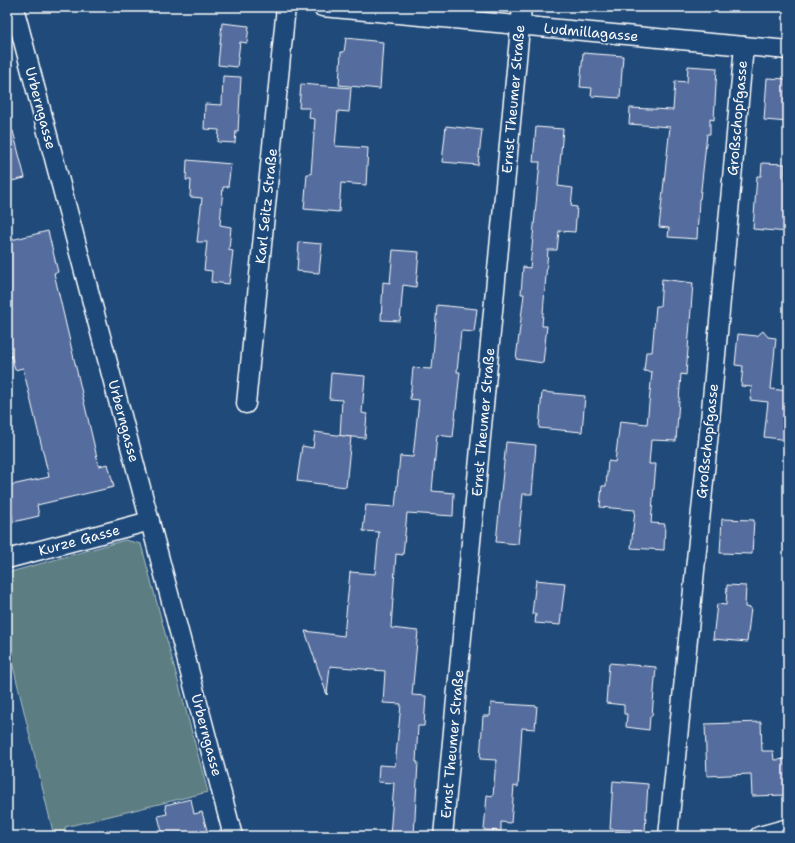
<svg xmlns="http://www.w3.org/2000/svg" width="795" height="843" font-family="'Shantell Sans',sans-serif">
<rect width="100%" height="100%" fill="#1f4a7a"/>
<filter id="ink" filterUnits="userSpaceOnUse"><feTurbulence type="fractalNoise" baseFrequency=".025" numOctaves="2"/><feDisplacementMap in="SourceGraphic" scale="8" xChannelSelector="R" yChannelSelector="G"/><feConvolveMatrix kernelMatrix="1 2 1 2 8 2 1 2 1" color-interpolation-filters="sRGB"/></filter>
<g filter="url(#ink)">
<polygon fill="#5c7d82" stroke="#aebec0" points="125,540 141,544 208,792 65,827 67,836 54,836 7,641 7,573"/>
<g fill="#556d9e" stroke="#fff">
<polygon points="222,23 249,26 247,43 240,42 237,67 218,65"/>
<polygon points="346,38 383,42 380,89 339,85 341,52 344,52"/>
<polygon points="583,53 623,56 620,98 591,96 592,88 580,87"/>
<polygon points="688,66 717,68 714,120 710,119 710,134 707,134 700,199 699,199 697,239 668,237 669,228 659,227 670,127 629,124 630,108 673,110 675,81 687,82"/>
<polygon points="223,76 241,77 238,131 236,131 235,143 218,142 219,130 204,129 205,104 222,105"/>
<polygon points="767,78 788,79 788,122 764,120"/>
<polygon points="301,84 351,88 349,112 338,111 335,146 368,148 366,185 341,183 339,212 304,209 307,174 311,174 315,119 309,118 310,108 299,108"/>
<polygon points="446,126 482,130 478,165 442,162"/>
<polygon points="536,127 563,129 558,186 573,188 571,206 577,207 575,232 559,231 557,250 548,250 542,326 547,326 543,363 516,359 524,294 521,294 523,267 530,268 540,162 533,162"/>
<polygon points="7,131 13,131 25,178 7,182"/>
<polygon points="187,160 231,164 228,187 223,187 220,225 231,227 229,250 233,251 229,284 211,282 212,271 204,270 207,242 197,242 202,198 190,197 191,180 186,180"/>
<polygon points="762,163 785,164 784,179 788,179 788,232 753,229 757,176 761,176"/>
<polygon points="48,231 58,272 54,273 99,466 108,464 114,487 37,505 39,516 13,522 7,486 49,477 23,368 15,370 7,338 7,241"/>
<polygon points="299,242 322,244 319,273 297,271"/>
<polygon points="393,250 419,252 416,287 403,285 400,321 381,320 383,282 390,283"/>
<polygon points="662,279 693,283 686,375 681,374 676,441 651,440 649,464 656,464 651,523 665,524 664,550 631,548 635,510 600,507 602,486 606,486 608,461 615,462 620,421 647,424 652,372 644,371 646,352 652,352 656,306 660,306"/>
<polygon points="437,305 477,309 474,332 461,331 457,372 460,372 453,437 437,435 432,491 454,493 453,516 407,513 403,555 396,554 391,628 418,631 412,695 426,696 424,726 418,726 416,762 418,762 414,836 390,836 394,783 378,782 379,765 395,766 401,704 383,703 385,671 330,666 327,695 305,631 344,636 350,572 375,574 379,532 363,531 366,505 395,507 400,456 413,457 419,400 410,399 413,368 432,369"/>
<polygon points="763,331 768,337 776,338 771,389 788,391 788,440 764,437 768,402 750,400 752,387 741,386 743,366 735,365 738,334 757,336"/>
<polygon points="331,373 365,376 362,413 367,414 365,438 340,436 342,400 329,399"/>
<polygon points="542,392 585,396 582,432 539,428"/>
<polygon points="315,432 351,437 346,487 297,481 302,446 313,448"/>
<polygon points="506,442 536,445 532,494 523,494 518,544 496,542"/>
<polygon points="722,519 754,520 752,554 720,553"/>
<polygon points="536,580 565,583 560,625 535,623 536,614 532,614"/>
<polygon points="727,585 746,586 745,607 751,608 747,642 713,639 717,604 726,605"/>
<polygon points="609,663 656,667 652,716 650,716 649,730 626,727 627,714 624,714 624,705 606,703"/>
<polygon points="491,703 537,706 535,729 522,728 518,787 514,786 511,823 501,822 501,831 484,830 487,795 493,796 496,760 480,759 483,716 490,716"/>
<polygon points="761,722 762,751 773,751 774,760 788,759 788,795 752,796 751,774 707,776 705,724"/>
<polygon points="613,781 648,784 645,831 610,829"/>
<polygon points="191,799 194,814 202,812 207,830 205,831 206,836 163,836 158,816 167,814 165,805"/>
</g>
<g fill="none" stroke-linecap="round" stroke-linejoin="round">
<defs>
<g id="minor">
<polyline points="14,7 233,836"/>
<polyline points="322,7 788,50"/>
<polyline points="246,404 286,7"/>
<polyline points="7,559 150,521"/>
<polyline points="443,836 522,7"/>
<polyline points="668,836 709,432 744,46"/>
<polyline points="759,836 788,828"/>
</g>
</defs>
<use href="#minor" stroke="#fff" stroke-width="21"/>
<use href="#minor" stroke="#1f4a7a" stroke-width="18"/>
</g>
</g>
<g text-anchor="middle" stroke-width="3.5" stroke-linejoin="round" paint-order="stroke">
<g font-size="14" fill="#fff" stroke="#1f4a7a">
<text transform="translate(591 32) rotate(5)" y="5">Ludmillagasse</text>
<text transform="translate(513 99) rotate(-85)" y="5">Ernst Theumer Straße</text>
<text transform="translate(41 108) rotate(75)" y="5">Urberngasse</text>
<text transform="translate(737 118) rotate(-85)" y="5">Großschopfgasse</text>
<text transform="translate(266 206) rotate(-84)" y="5">Karl Seitz Straße</text>
<text transform="translate(124 421) rotate(75)" y="5">Urberngasse</text>
<text transform="translate(483 422) rotate(-85)" y="5">Ernst Theumer Straße</text>
<text transform="translate(707 441) rotate(-84)" y="5">Großschopfgasse</text>
<text transform="translate(79 540) rotate(-15)" y="5">Kurze Gasse</text>
<text transform="translate(207 735) rotate(75)" y="5">Urberngasse</text>
<text transform="translate(452 744) rotate(-85)" y="5">Ernst Theumer Straße</text>
</g>
</g>
<rect width="795" height="843" fill="none" stroke="#1f4a7a" stroke-width="24"/>
<rect x="12" y="12" width="771" height="819" fill="none" stroke="#fff" stroke-width="1.5" filter="url(#ink)"/>
</svg>
